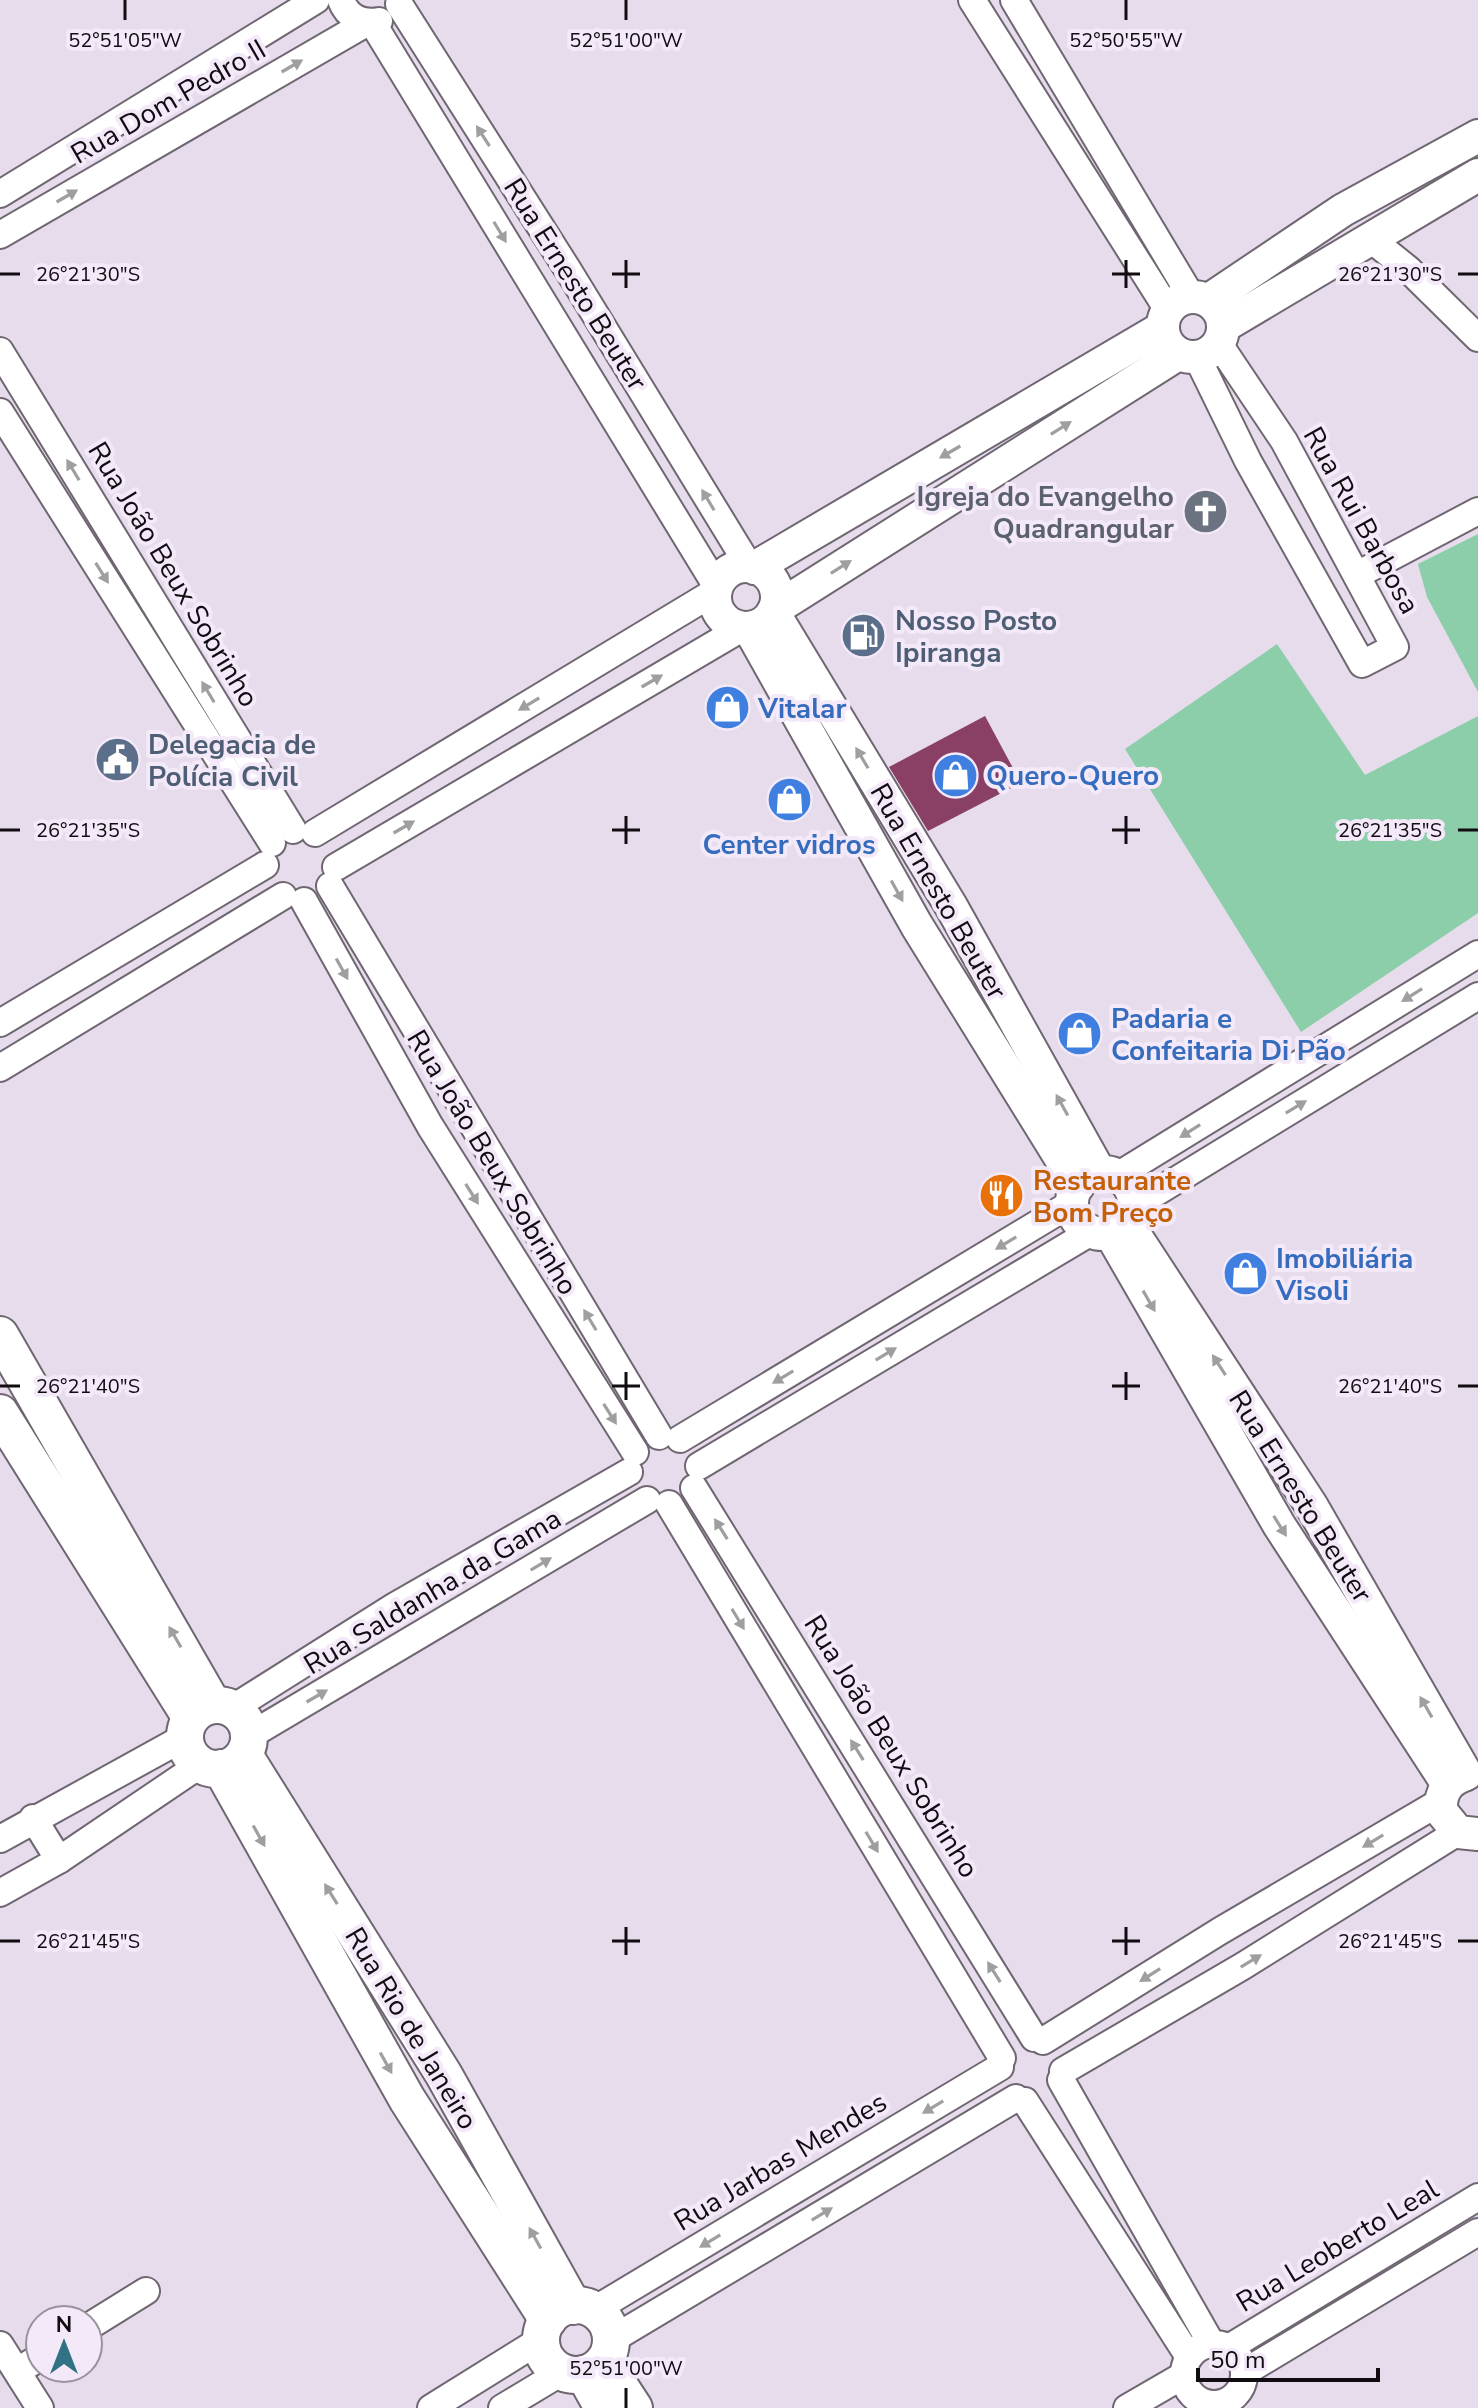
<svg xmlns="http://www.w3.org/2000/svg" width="1478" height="2408" font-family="'Nunito Sans',sans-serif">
<rect width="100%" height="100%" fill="#e6dceb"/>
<g fill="#8ccdaa">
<polygon points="1478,534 1478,692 1427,597 1418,564"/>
<polygon points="1277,644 1365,775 1478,716 1478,913 1301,1032 1125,749"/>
</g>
<polygon fill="#8a3f65" points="985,716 1021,783 928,831 889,767"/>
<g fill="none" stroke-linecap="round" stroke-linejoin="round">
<defs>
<g id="minor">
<path d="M341 0C347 17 362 24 379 21"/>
<polyline points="972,0 1168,310"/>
<polyline points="1014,0 1191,296"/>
<polyline points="399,4 568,270 749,566"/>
<polyline points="372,22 717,587"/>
<polyline points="0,194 316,0"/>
<polyline points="0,235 368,22"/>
<polyline points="1372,240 1408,269 1478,338"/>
<polyline points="0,351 293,830"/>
<polyline points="1197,357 1248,461 1362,664 1395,647 1284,441 1219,344"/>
<polyline points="0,412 272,843"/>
<polyline points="1357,575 1478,511"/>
<polyline points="315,833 716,591"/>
<polyline points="336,867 742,628"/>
<polyline points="330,886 659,1436"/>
<polyline points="304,901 430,1126 635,1452"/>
<polyline points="0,1023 265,865"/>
<polyline points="0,1068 283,896"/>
<polyline points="1117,1176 1478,954"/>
<polyline points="1134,1206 1478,996"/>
<polyline points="680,1439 1072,1203"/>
<polyline points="699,1466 1091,1232"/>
<polyline points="694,1488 1034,2038"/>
<polyline points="669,1504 1002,2058"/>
<polyline points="233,1708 395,1606 629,1472"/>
<polyline points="249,1736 647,1500"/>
<polyline points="33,1818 59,1860"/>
<polyline points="0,1839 185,1737"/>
<polyline points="0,1893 59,1860 201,1764"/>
<polyline points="1043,2041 1220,1931 1440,1802"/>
<polyline points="1063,2071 1243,1966 1458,1832"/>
<polyline points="1061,2080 1211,2343"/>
<polyline points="1025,2101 1189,2357"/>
<polyline points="594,2310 1000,2067"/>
<polyline points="88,2327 146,2291"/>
<polyline points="611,2340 1016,2098"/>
<circle cx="1214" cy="2374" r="30"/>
<polyline points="0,2345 40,2408"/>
<polyline points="1230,2347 1478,2197"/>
<polyline points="18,2371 40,2357"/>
<polyline points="1245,2372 1478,2232"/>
<polyline points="431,2408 542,2339"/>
<polyline points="502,2408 562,2372"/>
<polyline points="1127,2408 1184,2375"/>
</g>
<g id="tertiary">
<circle cx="1193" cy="327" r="30"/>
<polyline points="1209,300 1343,210 1478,136"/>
<polyline points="1224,326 1478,175"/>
<circle cx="746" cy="597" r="31"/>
<polyline points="754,568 1162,328"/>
<polyline points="775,609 1178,354"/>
<polyline points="773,612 951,906 1100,1173"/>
<polyline points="749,628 917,926 1078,1186"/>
<circle cx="1103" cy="1203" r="31"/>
<polyline points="1127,1223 1311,1505 1466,1774"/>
<polyline points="1112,1236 1279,1525 1447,1783"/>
<path d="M1464 1775C1447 1781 1440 1793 1441 1811L1458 1832 1478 1834"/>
</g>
<g id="secondary">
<polyline points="0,1335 213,1705"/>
<polyline points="0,1413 191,1718"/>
<circle cx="217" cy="1737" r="32"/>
<polyline points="244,1755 444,2075 573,2306"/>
<polyline points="221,1768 407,2099 548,2320"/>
<circle cx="576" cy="2340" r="35"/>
<polyline points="604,2362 634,2408"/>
<polyline points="584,2374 603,2408"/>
</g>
</defs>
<use href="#minor" stroke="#6f6672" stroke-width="30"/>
<use href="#tertiary" stroke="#6f6672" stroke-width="36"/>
<use href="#secondary" stroke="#6f6672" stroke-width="40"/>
<use href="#minor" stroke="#fff" stroke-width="26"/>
<use href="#tertiary" stroke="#fff" stroke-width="32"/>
<use href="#secondary" stroke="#fff" stroke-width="36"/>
</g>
<defs><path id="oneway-solid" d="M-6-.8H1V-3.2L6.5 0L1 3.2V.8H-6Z" transform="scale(2)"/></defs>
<g fill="#9f9ea0">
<use href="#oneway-solid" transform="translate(292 66) rotate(-30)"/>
<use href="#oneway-solid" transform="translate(483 136) rotate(-123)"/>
<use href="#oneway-solid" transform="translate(67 196) rotate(-30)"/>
<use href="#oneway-solid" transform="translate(500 232) rotate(59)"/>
<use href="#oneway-solid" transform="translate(1061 428) rotate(-32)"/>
<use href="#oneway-solid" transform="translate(950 452) rotate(150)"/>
<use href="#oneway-solid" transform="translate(73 470) rotate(-121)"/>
<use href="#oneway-solid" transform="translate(708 500) rotate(-121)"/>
<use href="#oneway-solid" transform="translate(841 567) rotate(-32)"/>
<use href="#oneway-solid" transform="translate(102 573) rotate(58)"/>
<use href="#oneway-solid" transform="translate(652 681) rotate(-30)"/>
<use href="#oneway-solid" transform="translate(208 692) rotate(-121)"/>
<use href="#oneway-solid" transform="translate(529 704) rotate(149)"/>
<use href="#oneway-solid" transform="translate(862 758) rotate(-121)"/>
<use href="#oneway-solid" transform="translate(404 827) rotate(-30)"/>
<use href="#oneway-solid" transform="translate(897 891) rotate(61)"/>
<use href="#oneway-solid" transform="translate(342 969) rotate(61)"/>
<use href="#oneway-solid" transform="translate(1412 995) rotate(148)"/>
<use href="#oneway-solid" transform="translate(1062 1105) rotate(-119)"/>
<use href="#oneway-solid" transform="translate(1296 1107) rotate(-31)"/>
<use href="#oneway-solid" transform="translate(1190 1131) rotate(148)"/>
<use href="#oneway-solid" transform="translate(472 1194) rotate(58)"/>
<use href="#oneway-solid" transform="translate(1006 1243) rotate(149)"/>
<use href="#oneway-solid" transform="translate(1149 1301) rotate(60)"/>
<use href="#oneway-solid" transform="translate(590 1320) rotate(-121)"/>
<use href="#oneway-solid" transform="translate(886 1354) rotate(-31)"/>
<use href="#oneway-solid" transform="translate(1219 1365) rotate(-123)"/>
<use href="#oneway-solid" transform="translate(783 1377) rotate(149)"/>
<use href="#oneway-solid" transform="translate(610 1414) rotate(58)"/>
<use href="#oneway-solid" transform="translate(1280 1526) rotate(58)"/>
<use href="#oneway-solid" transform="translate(721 1529) rotate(-122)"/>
<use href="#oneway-solid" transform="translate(541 1564) rotate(-31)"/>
<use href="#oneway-solid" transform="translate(738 1619) rotate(59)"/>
<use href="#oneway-solid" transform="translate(175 1637) rotate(-120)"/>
<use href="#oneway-solid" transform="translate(317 1696) rotate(-30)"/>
<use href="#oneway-solid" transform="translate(1426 1707) rotate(-120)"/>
<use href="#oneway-solid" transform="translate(857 1750) rotate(-122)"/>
<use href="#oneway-solid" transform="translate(259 1836) rotate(61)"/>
<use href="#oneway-solid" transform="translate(1373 1841) rotate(149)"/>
<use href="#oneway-solid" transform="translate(872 1842) rotate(59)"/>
<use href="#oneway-solid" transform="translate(331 1894) rotate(-122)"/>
<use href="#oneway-solid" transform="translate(1251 1961) rotate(-31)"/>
<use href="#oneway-solid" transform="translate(994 1972) rotate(-122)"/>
<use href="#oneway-solid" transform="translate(1150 1975) rotate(148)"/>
<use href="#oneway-solid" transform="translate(386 2063) rotate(61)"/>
<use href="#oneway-solid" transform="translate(933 2107) rotate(149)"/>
<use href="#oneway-solid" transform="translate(822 2214) rotate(-31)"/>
<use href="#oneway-solid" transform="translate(535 2238) rotate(-119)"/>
<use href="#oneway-solid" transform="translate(710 2241) rotate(149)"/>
</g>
<path fill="none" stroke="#100c11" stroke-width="3" d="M125 0V20M626 0V20M1126 0V20M626 260V288M1126 260V288M0 274H20M612 274H640M1112 274H1140M1458 274H1478M626 816V844M1126 816V844M0 830H20M612 830H640M1112 830H1140M1458 830H1478M626 1372V1400M1126 1372V1400M0 1386H20M612 1386H640M1112 1386H1140M1458 1386H1478M626 1927V1955M1126 1927V1955M0 1941H20M612 1941H640M1112 1941H1140M1458 1941H1478M626 2388V2408"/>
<defs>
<symbol id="church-disc" viewBox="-11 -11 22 22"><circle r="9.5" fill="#6b7280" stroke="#f4e9f8"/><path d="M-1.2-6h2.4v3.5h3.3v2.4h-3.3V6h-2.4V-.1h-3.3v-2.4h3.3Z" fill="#fff"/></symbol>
<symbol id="fuel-disc" viewBox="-11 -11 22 22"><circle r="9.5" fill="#5c6f8a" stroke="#f4e9f8"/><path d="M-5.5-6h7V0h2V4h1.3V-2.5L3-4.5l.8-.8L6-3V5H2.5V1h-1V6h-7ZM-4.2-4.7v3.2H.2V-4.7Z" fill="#fff"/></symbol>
<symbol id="shop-disc" viewBox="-11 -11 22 22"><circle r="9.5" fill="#3f7fe0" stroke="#f4e9f8"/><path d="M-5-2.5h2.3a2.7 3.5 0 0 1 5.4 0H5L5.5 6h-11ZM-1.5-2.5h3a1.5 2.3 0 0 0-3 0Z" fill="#fff"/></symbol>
<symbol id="civic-disc" viewBox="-11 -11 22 22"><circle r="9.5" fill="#5c6f8a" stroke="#f4e9f8"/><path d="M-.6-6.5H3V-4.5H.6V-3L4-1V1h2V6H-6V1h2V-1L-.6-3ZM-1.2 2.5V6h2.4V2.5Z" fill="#fff"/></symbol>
<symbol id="restaurant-disc" viewBox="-11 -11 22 22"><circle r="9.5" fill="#e8710a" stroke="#f4e9f8"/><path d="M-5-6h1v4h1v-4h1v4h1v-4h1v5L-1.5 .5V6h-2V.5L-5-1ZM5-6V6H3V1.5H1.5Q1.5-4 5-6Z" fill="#fff"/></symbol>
</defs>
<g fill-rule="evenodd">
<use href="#church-disc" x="1180" y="486" width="51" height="51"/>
<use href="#fuel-disc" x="838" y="610" width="51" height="51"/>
<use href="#shop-disc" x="702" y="682" width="51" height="51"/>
<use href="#civic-disc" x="92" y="734" width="51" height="51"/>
<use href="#shop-disc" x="930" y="750" width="51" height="51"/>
<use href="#shop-disc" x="764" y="774" width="51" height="51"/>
<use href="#shop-disc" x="1054" y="1008" width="51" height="51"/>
<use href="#restaurant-disc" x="976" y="1170" width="51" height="51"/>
<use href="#shop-disc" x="1220" y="1248" width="51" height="51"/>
</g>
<g text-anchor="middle" stroke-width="8" stroke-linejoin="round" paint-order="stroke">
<g font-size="28" fill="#100c11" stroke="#f4e9f8">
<text transform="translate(168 101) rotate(-30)" y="10">Rua Dom Pedro II</text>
<text transform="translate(576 284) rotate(58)" y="10">Rua Ernesto Beuter</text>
<text transform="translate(1362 520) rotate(61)" y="10">Rua Rui Barbosa</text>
<text transform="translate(174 574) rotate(59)" y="10">Rua João Beux Sobrinho</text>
<text transform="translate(939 891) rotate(60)" y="10">Rua Ernesto Beuter</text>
<text transform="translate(493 1162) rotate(59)" y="10">Rua João Beux Sobrinho</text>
<text transform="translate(1301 1496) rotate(58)" y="10">Rua Ernesto Beuter</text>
<text transform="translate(432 1591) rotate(-31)" y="10">Rua Saldanha da Gama</text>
<text transform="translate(892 1746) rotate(58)" y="10">Rua João Beux Sobrinho</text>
<text transform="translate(412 2028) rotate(59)" y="10">Rua Rio de Janeiro</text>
<text transform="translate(780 2161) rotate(-31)" y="10">Rua Jarbas Mendes</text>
<text transform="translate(1337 2245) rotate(-31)" y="10">Rua Leoberto Leal</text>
</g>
<g font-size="28" font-weight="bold" fill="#5b616d" stroke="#f4e9f8" text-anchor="end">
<text x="1174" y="506">Igreja do Evangelho<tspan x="1174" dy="32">Quadrangular</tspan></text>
</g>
<g font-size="28" font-weight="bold" fill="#4e5e75" stroke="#f4e9f8" text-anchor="start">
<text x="895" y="630">Nosso Posto<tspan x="895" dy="32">Ipiranga</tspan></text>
<text x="148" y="754">Delegacia de<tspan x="148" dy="32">Polícia Civil</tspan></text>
</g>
<g font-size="28" font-weight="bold" fill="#366cbe" stroke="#f4e9f8" text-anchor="start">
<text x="758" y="718">Vitalar</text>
<text x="986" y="785">Quero-Quero</text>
<text x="789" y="854" text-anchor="middle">Center vidros</text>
<text x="1111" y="1028">Padaria e<tspan x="1111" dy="32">Confeitaria Di Pão</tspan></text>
<text x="1276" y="1268">Imobiliária<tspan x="1276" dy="32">Visoli</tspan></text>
</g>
<g font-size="28" font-weight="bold" fill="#c56008" stroke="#f4e9f8" text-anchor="start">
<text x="1033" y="1190">Restaurante<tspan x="1033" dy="32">Bom Preço</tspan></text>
</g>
</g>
<g font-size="20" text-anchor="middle" fill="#100c11" stroke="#f4e9f8" stroke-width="8" stroke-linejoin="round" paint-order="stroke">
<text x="125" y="47">52°51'05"W</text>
<text x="626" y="47">52°51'00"W</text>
<text x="1126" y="47">52°50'55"W</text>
<text x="88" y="281">26°21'30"S</text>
<text x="1390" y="281">26°21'30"S</text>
<text x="88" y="837">26°21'35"S</text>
<text x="1390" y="837">26°21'35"S</text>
<text x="88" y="1393">26°21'40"S</text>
<text x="1390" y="1393">26°21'40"S</text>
<text x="88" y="1948">26°21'45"S</text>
<text x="1390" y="1948">26°21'45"S</text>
<text x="626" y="2375">52°51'00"W</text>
</g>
<g transform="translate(64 2344)"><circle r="38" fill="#f4e9f8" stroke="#99919c" stroke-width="2"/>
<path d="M0-6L14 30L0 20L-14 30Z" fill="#317285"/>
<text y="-12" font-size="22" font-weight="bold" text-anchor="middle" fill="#100c11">N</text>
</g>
<path d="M1198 2368v12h180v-12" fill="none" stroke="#100c11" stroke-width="4"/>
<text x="1210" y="2368" font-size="24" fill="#100c11" stroke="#f4e9f8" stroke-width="6" paint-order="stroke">50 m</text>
</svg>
